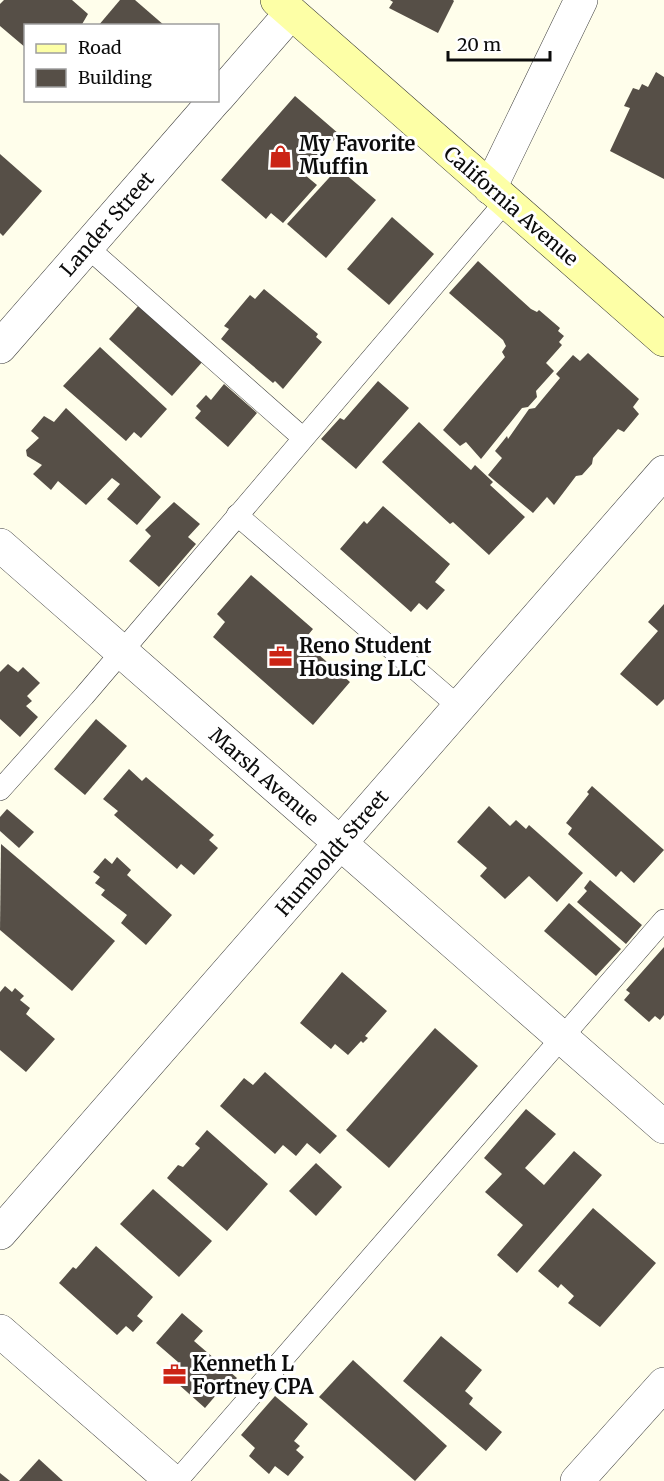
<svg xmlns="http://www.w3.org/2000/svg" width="664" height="1481" font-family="Merriweather,serif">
<rect width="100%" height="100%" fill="#fffeeb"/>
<g fill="#564f47">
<polygon points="4,0 72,0 88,14 81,26 26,26 26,48 0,26 0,4"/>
<polygon points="120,0 135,0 165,26 98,26"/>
<polygon points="390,0 453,0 454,1 438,33 389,8 393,2"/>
<polygon points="656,72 664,77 664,179 610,151 630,108 624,106 633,88 639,90 642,84 648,87"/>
<polygon points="295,96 339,134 305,175 317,185 283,223 271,213 266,219 221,180"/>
<polygon points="0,154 42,191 3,236 0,233"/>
<polygon points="338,168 376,200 326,258 287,224"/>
<polygon points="392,217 434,254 389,305 347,269"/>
<polygon points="478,261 531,309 537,312 539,310 560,328 558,331 564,336 559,342 562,345 546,363 554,371 536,391 537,397 528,407 522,408 481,459 466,442 460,446 443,430 505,357 502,352 506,346 503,340 449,293"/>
<polygon points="264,289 318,334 316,337 322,342 283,389 275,381 273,383 221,339 229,329 224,326 250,295 255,299"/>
<polygon points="140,304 204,360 172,396 109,339"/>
<polygon points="100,347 167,409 141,438 134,432 126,441 63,386"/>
<polygon points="588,353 639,399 633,407 639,414 624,432 618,429 593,458 592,464 582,475 576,476 554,505 547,497 533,513 488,475 502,458 495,451 507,436 508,439 529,409 535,408 560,378 556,374 573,355 580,361"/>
<polygon points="378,381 409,408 356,469 321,439 340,418 344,420"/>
<polygon points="224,384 257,413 228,447 195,418 201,411 196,406 206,395 211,400"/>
<polygon points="66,408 161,497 137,525 107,499 120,484 112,478 86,505 58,481 51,490 33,474 42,465 27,456 26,450 39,438 31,431 44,416 54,422"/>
<polygon points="419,422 471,470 475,465 493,482 490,485 525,517 489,555 453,522 450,524 382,462"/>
<polygon points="174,502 200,524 188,537 196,544 159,587 129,561 151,536 145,530"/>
<polygon points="383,506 450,564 435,582 445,590 427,610 419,603 411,612 340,549 364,521 367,524"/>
<polygon points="251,575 313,629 303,641 350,682 313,725 213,637 225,622 217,614"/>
<polygon points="664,604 664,699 657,706 620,674 658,631 648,622"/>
<polygon points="8,664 18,672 23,667 40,683 27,696 32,701 26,706 38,717 20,737 0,719 0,672"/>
<polygon points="96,719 127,746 85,795 54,769"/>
<polygon points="129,769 142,781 146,777 214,835 209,840 218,848 194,875 181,864 177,869 114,815 118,811 103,799"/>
<polygon points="592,786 664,850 634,883 621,871 616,877 568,834 572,828 566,823 589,794 587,792"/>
<polygon points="489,806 510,826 516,820 526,829 529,825 583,873 557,902 529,876 505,899 480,876 487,868 457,842"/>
<polygon points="7,809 34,832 19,848 0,831 0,817"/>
<polygon points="1,844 115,941 72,991 0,930"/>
<polygon points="117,857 131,870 127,875 172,915 146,945 121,923 127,915 101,895 105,890 95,883 100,877 93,872 105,858 112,864"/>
<polygon points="590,880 642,925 626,944 577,902 587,891 584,888"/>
<polygon points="569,903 621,949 596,976 544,931"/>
<polygon points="664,947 664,1015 660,1020 655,1016 649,1022 624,1000 630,993 626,990"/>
<polygon points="342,972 387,1011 365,1036 368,1038 363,1043 361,1041 348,1055 335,1044 331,1049 300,1023"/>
<polygon points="5,986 12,992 15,988 24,996 20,1000 30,1008 26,1014 55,1039 26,1072 0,1050 0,992"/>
<polygon points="435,1028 478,1066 389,1168 346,1130"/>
<polygon points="265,1072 337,1136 320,1154 307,1143 296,1156 283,1145 275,1154 220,1106 244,1078 253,1085"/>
<polygon points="526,1109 556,1134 525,1168 544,1185 574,1151 602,1175 517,1273 497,1255 523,1225 485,1192 502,1174 484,1158"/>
<polygon points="207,1130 268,1184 227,1231 167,1178 178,1165 183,1167 200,1148 195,1144"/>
<polygon points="316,1163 342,1187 316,1216 289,1191"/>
<polygon points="153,1189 212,1241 179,1277 120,1224"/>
<polygon points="593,1208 656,1263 600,1327 568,1303 574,1296 561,1284 558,1288 538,1271"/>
<polygon points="96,1246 153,1297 137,1316 143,1321 133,1332 126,1326 117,1335 59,1283 73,1267 76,1269"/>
<polygon points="182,1313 203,1331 194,1341 237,1378 220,1397 217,1394 205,1408 168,1375 178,1362 156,1343"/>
<polygon points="441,1336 482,1370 465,1391 473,1398 469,1404 502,1432 486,1451 403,1381"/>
<polygon points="353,1360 447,1446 415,1481 319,1397"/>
<polygon points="275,1396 308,1424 294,1441 300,1446 296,1450 304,1457 288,1476 275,1466 269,1474 249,1456 255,1448 241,1435"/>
<polygon points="39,1459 63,1481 19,1481"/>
<polygon points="0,1473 10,1481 0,1481"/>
</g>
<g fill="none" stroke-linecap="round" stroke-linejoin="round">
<defs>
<g id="service">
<polyline points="87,247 303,438"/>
<polyline points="237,515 459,707"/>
<polyline points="0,790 84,696 505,202"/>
<polyline points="177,1481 664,920"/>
</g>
<g id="minor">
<polyline points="218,97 291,13"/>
<polyline points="490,188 581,0"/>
<polyline points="0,347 215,100"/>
<polyline points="0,545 664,1127"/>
<polyline points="0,1233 664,472"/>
<polyline points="0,1331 172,1481"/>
</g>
<polyline id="tertiary" points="577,1481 664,1384"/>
<polyline id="secondary" points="277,0 664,340"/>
</defs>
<use href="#service" stroke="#3f3f3f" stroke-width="22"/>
<use href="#minor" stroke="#3f3f3f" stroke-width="34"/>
<use href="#tertiary" stroke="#3f3f3f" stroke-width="34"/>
<use href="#secondary" stroke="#2e2e2e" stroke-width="34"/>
<use href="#service" stroke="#fff" stroke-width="21"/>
<use href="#minor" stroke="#fff" stroke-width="33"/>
<use href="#tertiary" stroke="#fff" stroke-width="33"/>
<use href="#secondary" stroke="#fdffa6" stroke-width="33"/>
</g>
<defs>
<symbol id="shop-bare" viewBox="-9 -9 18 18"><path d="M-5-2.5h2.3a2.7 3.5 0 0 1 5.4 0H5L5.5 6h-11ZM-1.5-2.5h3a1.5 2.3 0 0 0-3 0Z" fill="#cb2415" stroke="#fff" stroke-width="2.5" paint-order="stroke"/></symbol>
<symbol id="office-bare" viewBox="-9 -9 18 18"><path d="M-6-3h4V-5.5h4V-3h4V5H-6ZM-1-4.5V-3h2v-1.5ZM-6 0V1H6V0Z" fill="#cb2415" stroke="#fff" stroke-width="2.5" paint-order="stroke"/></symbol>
</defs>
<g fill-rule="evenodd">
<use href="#shop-bare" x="264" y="140" width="33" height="33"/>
<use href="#office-bare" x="264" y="640" width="33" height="33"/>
<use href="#office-bare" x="158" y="1358" width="33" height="33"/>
</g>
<g text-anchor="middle" stroke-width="6" stroke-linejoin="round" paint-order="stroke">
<g font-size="20" font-weight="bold" fill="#0c0c0c" stroke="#fff" text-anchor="start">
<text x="299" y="151">My Favorite<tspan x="299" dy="23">Muffin</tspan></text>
<text x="299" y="653">Reno Student<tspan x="299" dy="23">Housing LLC</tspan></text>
<text x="192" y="1371">Kenneth L<tspan x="192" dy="23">Fortney CPA</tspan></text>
</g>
<g font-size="20" fill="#0c0c0c" stroke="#fff">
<text transform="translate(511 206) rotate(41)" y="7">California Avenue</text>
<text transform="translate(107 224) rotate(-49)" y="7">Lander Street</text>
<text transform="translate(264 777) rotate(41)" y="7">Marsh Avenue</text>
<text transform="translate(332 853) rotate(-49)" y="7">Humboldt Street</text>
</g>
</g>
<rect x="24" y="24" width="195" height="78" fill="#ffffff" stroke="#9e9e9e" stroke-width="1.5"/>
<rect x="36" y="44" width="30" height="9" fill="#fdffa6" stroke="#9e9e9e" stroke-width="1.5"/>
<text x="78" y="54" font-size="18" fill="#0c0c0c">Road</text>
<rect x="36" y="69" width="30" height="18" fill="#564f47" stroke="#9e9e9e" stroke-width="1.5"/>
<text x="78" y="84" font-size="18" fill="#0c0c0c">Building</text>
<path d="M448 51v9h102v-9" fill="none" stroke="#0c0c0c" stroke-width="3"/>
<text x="457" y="51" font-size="18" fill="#0c0c0c" stroke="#ffffff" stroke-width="4.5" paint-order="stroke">20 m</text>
</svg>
